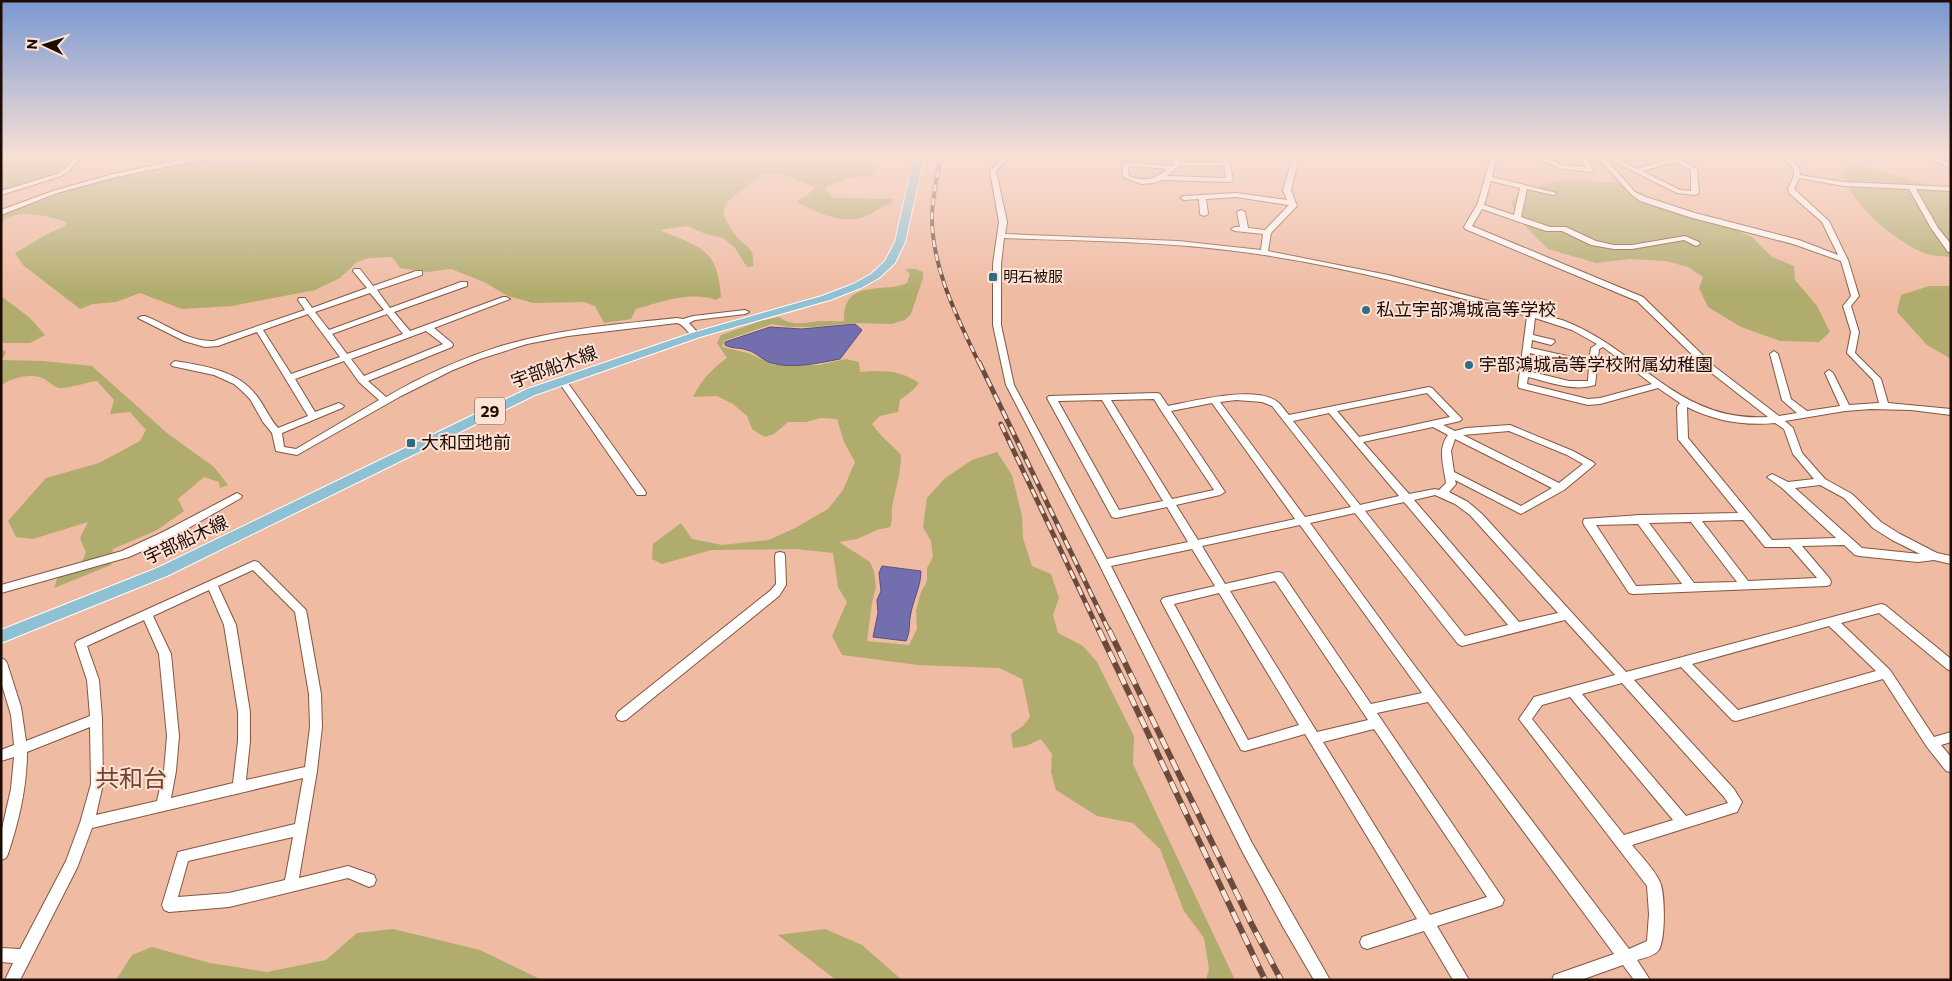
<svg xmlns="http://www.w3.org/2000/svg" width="1952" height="981" font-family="Commissioner,'Noto Sans JP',sans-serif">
<rect width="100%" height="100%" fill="#efbba3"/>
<g fill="#afac6d">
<polygon points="1,157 72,157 63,168 48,177 1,190"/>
<path d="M304 157H864L871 164 879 167 872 175 849 178 824 188 834 198 893 199 892 203C880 206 872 215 860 218 839 224 815 211 796 202L810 193 815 187 780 174 763 173 727 202 723 213C727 221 731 230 737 237 748 250 754 245 753 266L747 267 735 248 723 238 706 234 687 226 659 230C699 247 718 247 721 297L716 300C690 291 662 302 636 309L631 319 604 323 595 306 584 302 533 303 508 296 484 282 451 269 427 272 400 268 392 257 369 258 357 262 340 278 315 290 232 306 182 309 140 293 116 302 93 304 80 309 23 265 15 253 49 233 65 226 66 222C49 216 15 207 1 223V216L80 186 183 163 202 160 232 162Z"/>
<path d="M1852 166 1871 168 1951 191V257C1942 256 1932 256 1924 253 1898 243 1842 199 1844 169Z"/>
<polygon points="1559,180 1624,183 1640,198 1724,225 1752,237 1772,257 1794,266 1795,280 1817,306 1830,332 1819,342 1780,341 1741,327 1708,307 1699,288 1703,277 1688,267 1666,261 1630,259 1596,263 1548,249 1520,221 1511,202 1522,192"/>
<path d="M905 269H915L923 272V278L911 314 905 320 891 324 856 323 813 327H788L772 324 724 341 722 347 748 353 774 365H819L846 359 859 362 860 372C882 370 900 370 919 383L913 390 900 400 898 412 880 416 872 424C880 436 891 444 901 455 901 474 895 490 892 508 891 515 893 520 890 527L877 530 857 539 839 542 870 562 874 571 876 587 872 603 867 641 909 645 917 629 916 611 921 592 927 581V568L933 557 931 541 923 527 927 498 944 479 972 460 997 452 1012 475 1022 516 1023 538 1032 566 1051 574 1059 598 1053 615 1058 633 1083 646 1097 662 1134 736 1133 764 1235 980H1206L1209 969 1204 938 1184 911 1160 849 1133 823 1097 816 1056 790 1051 772 1052 754 1041 739 1026 746 1013 748 1011 734 1023 726 1030 717 1022 679 999 668 918 665 842 655 832 636 847 602 838 587 833 553 796 549 711 550 662 564 652 559 653 544 681 523 692 539 722 545 769 540 795 528 828 509 843 490 855 462 844 442 837 419 821 418 806 422H788L774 434 765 437 752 429 747 416 733 404 717 396 693 397C701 380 712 369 727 358L717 343 721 335 764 320 779 317C795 329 809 320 827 321 833 321 838 322 844 321 844 316 844 310 846 305 854 282 889 292 907 283L910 274Z"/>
<polygon points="1929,286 1951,286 1951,359 1927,345 1897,312 1901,295"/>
<polygon points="1,296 30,318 45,335 30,343 1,343"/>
<path d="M1 349 6 352 2 360 43 361 92 366 167 433 214 467 228 485 220 488 219 482 204 477 178 499 184 511 157 530 113 549 111 565 54 588 58 576 79 568 86 553 80 538 88 522 33 539 16 537 8 521 46 478 99 463 140 441 146 430 130 412 110 414 114 400 97 381C87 382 68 389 59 388 53 387 48 380 42 378 29 373 12 378 1 385Z"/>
<polygon points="393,929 480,950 542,980 116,980 132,955 152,947 210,963 267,972 326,960 357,933"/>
<polygon points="825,929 862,945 902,980 836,980 778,935"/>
</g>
<g fill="#736fae" stroke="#59517b">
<path d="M855 324 862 330 840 359C819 363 793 369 771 363 762 360 756 352 747 350 739 347 732 349 725 345V342L770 327 802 329Z"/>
<path d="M882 566 921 571C921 587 912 602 910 618 909 627 910 632 906 641L873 637 878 613 877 600 881 591 879 573Z"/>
</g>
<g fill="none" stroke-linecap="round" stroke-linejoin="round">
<defs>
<g id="minor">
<polygon points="75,157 82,157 69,171 61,176 1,195 1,191 57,174 65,169"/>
<polygon points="194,157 258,157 255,159 199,160 116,177 57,193 1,215 1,210 53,191 113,174"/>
<path d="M1003 157H1010L996 171 1007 222 1005 234 1178 241 1261 250 1263 234 1235 231 1231 229 1235 227H1240L1237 212 1241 210 1245 212 1248 228 1265 230 1289 205 1236 197 1206 199 1208 214 1204 216 1200 214 1199 199 1184 200 1180 198 1184 196 1236 193 1287 200 1283 190 1293 157H1299L1291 190 1297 206 1271 233 1268 251 1388 275 1562 320C1640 349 1677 423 1768 417L1709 371 1637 301 1465 229 1464 227 1478 203 1491 157H1497L1492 177 1557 193 1553 195 1527 189 1521 217 1550 227H1566L1596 241 1614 245H1632L1685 236 1699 242 1700 244 1696 246 1684 240 1632 249H1614L1591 245 1562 231H1546L1482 209 1472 226 1643 297 1715 367 1779 416 1797 413 1782 400 1770 354 1774 351 1778 354 1791 399 1807 411 1840 406 1825 373 1829 370 1833 373 1849 405 1879 403 1873 380 1847 353 1851 332 1843 306 1851 296 1841 261 1793 244 1689 217 1640 201 1631 194 1597 157H1604L1635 192 1646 197 1695 213 1799 240 1838 255 1822 222 1789 193 1788 189 1794 176V169L1782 157H1789L1799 167 1800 175 1844 182 1951 187V191L1916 189 1938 228 1951 244V252H1948L1931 228 1909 189 1844 186 1799 178 1794 189 1829 221 1848 260 1859 296 1851 306 1859 332 1855 353 1881 379 1888 403 1951 409V415L1911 410 1871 409 1845 411 1785 421 1793 428 1802 453 1825 479 1852 494 1881 522 1900 534 1937 553 1951 556V564L1934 560 1918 562 1859 556 1855 555 1844 545 1802 546 1830 579 1831 582 1830 585 1826 586 1633 594 1629 593 1584 525 1583 522 1584 519 1640 515 1738 513 1678 439 1677 407 1680 403 1658 388 1600 404 1588 405 1519 388 1518 386 1527 316C1436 291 1344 266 1250 253 1169 241 1086 241 1004 238L1001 264V325L1014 385 1107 559 1188 542 1167 507 1116 518 1112 517 1047 398 1049 396 1157 393 1160 394 1168 406C1194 401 1258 384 1279 403 1283 407 1286 412 1289 415L1429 387 1432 388 1462 419 1460 421 1443 425 1455 431 1466 428 1510 425 1573 451 1593 462 1595 464 1593 466 1564 490 1521 514 1455 480 1456 484 1449 492 1468 502 1482 514 1626 672 1881 604 1885 605 1951 659V671L1947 669 1879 613 1841 623 1890 670 1934 737 1951 732V742L1941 745 1951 757V772L1946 771 1927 747 1883 679 1736 721 1732 720 1681 667 1634 680 1734 789 1742 802 1737 812 1632 845C1640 855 1655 870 1660 882 1665 893 1666 941 1658 951 1654 956 1644 958 1637 960L1650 980H1634L1623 965 1581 980H1552L1554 975 1614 954 1428 702 1377 713 1504 900 1502 905 1497 907 1437 926 1469 980H1453L1424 931 1367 949 1362 947 1360 942 1362 937 1417 919 1305 734 1245 751 1241 750 1161 601 1163 598 1167 597 1215 586 1192 549 1111 566 1252 843 1330 980H1314L1283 927 1242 851 1099 564 1006 385 993 325V264L999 222 990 171ZM1491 181 1520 188 1514 215 1484 205ZM1535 318 1572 330 1597 344 1591 348 1589 361 1531 348 1532 340 1551 345 1555 342 1554 340 1533 335ZM1603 347 1652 384 1600 398 1588 399 1527 384 1528 377C1549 382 1573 392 1595 385L1599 349ZM1530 353 1589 367 1588 381H1569L1528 371ZM1427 393 1450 417 1359 437 1337 411ZM1154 399 1160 409 1214 490 1172 499 1111 400ZM1102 400 1163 501 1119 510 1058 401ZM1236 400 1262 402 1272 406 1351 507 1305 517 1220 402ZM1212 403 1295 519 1198 540 1176 505 1220 495 1225 492 1171 411ZM1687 407C1715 421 1744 426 1775 423L1784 429 1793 454 1814 479 1788 482 1772 474 1767 477 1782 488 1836 538 1772 540 1688 438ZM1329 413 1399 496 1360 505 1293 421ZM1433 427 1448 435C1437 449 1444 467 1446 483L1439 490 1435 489 1409 494 1363 442ZM1509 431 1567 455 1583 464 1559 483 1463 435ZM1455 439 1552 488 1521 506 1454 472 1451 451ZM1820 485 1844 498 1873 528 1892 540 1920 554 1862 548 1795 488ZM1435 495 1455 504 1470 515 1558 613 1519 622 1414 500ZM1404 502 1508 625 1465 636 1365 511ZM1355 513 1458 644 1462 646 1565 620 1615 675 1534 697 1519 719 1647 886 1649 914 1647 941 1629 949 1408 657 1310 523ZM1743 520 1765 547H1790L1817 578 1748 581 1702 521ZM1691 522 1737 582 1694 583 1649 523ZM1638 524 1682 584 1636 586 1596 525ZM1300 525 1422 693 1371 704 1282 573 1278 572 1225 584 1202 546ZM1275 581 1364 714 1368 720 1317 732 1230 591ZM1219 593 1299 725 1248 740 1174 604ZM1829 626 1876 671 1738 710 1692 664ZM1622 683 1724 797 1728 803 1686 816 1582 694ZM1570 697 1673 820 1624 835 1532 719 1542 705ZM1374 729 1487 897 1430 915 1323 742Z"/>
<path d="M1172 157H1178L1179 162H1223L1222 157H1228L1233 180 1230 182 1162 180 1153 183 1141 184 1123 177 1122 165 1130 162 1171 166 1173 165ZM1130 166 1167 169C1154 180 1145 182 1129 176L1128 167ZM1179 166H1224L1226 178 1167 176Z"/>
<polygon points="1537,157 1545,157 1561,165 1586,167 1579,157 1585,157 1594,170 1591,172 1558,168"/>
<path d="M1605 157H1613L1637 169 1669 159 1668 157 1678 158 1697 169 1699 193 1695 195 1677 193ZM1675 162 1691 170V191L1680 190 1642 171Z"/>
<polygon points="1925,157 1934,157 1951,164 1951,168"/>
<path d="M354 269H360L373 286 416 271H422V275L377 290 390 308 461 282H467V286L394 312 410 331 503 297H506L510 299 434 328 452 343 453 345 452 347 368 381 386 397C422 376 460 359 501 346 558 329 618 324 677 318L683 319 693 316 745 310 749 312 745 314 695 320 689 323 700 335 696 338C688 335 685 325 677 323L568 336 527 344 480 359 453 370 401 396 297 455 276 451 272 433 263 422 250 399 242 391 234 384 214 375 172 366 171 364 175 361C204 366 237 370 256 395 265 406 269 418 278 428L308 416 257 332 218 346 205 347 184 341 138 318 142 316H145C168 325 189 342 214 341L305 310 298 300 299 298H305L312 308 367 288 353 271ZM370 293 384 310 329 330 315 312ZM308 314 340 357 291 374 263 330ZM387 314 403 334 347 354 332 334ZM426 331 443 344 364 376 351 359ZM344 361 359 382 379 400 296 449 284 447 282 433 342 408 344 406 339 403 315 412 295 379Z"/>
<polygon points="562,378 565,379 645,491 646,493 645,495 637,495 558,381"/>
<polygon points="237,493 242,496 241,498 171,538 129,557 1,593 1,585 122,551 163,532"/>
<polygon points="780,552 784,553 785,556 786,585 779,596 626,720 622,721 618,720 616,716 618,712 771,590 776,584 775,556 776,553"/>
<path d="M254 561 258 562 306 610 321 694 322 727 317 771 299 878 348 866 374 875 376 880 374 885 369 887 348 878 229 907 169 912 164 910 162 905 178 852 295 824 303 778 92 828 77 868 20 980H5L13 963 1 962V948L20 949 66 861 80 823 91 784 90 727 27 752C27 787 19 821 8 854L6 858 1 860V833L11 789 14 757 1 761V750L14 745 11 715 1 682V658L5 660 7 663 21 707 26 741 90 716 87 680 75 644 77 641ZM253 570 295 612 309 694 310 727 305 767 246 780 250 741V712L236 625 218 586ZM209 590 224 625 238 712V741L233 783 171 798 176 771 179 736 171 654 153 616ZM144 620 159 654 167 736 164 771 157 801 96 815 103 784 102 719 99 680 87 646ZM293 837 285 880 229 893 178 897 188 861Z"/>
</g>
<polygon id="major" points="914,157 924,157 905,242 895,263 879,278 861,288 830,300 700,337 535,395 167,576 1,643 1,630 157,568 527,389 692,333 822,296 853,284 871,274 885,261 895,242"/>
</defs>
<use href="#minor" stroke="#835641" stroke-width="2"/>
<use href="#major" stroke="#fff" stroke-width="2"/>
<use href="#minor" fill="#fff" fill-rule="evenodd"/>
<use href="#major" fill="#8fc1d4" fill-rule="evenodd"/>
<defs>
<path id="rail-far2" d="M941 157C937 176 933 195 932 214 931 267 957 317 979 363"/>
<g id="rail-far1">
<polyline points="979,362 1109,631"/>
<polyline points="1001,424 1099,631"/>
</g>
<g id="rail">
<polyline points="1099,630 1265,980"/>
<polyline points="1109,630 1251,923 1281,980"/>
</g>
</defs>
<use href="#rail-far2" stroke="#6a4b3e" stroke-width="4"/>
<use href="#rail-far1" stroke="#6a4b3e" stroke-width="5"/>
<use href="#rail" stroke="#6a4b3e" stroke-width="6"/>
<use href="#rail-far2" stroke="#fde2d6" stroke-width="2.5" stroke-dasharray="7" stroke-linecap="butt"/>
<use href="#rail-far1" stroke="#fde2d6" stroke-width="3" stroke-dasharray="9" stroke-linecap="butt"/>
<use href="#rail" stroke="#fde2d6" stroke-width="4.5" stroke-dasharray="12" stroke-linecap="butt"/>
</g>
<linearGradient id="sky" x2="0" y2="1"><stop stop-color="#7998d1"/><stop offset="0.53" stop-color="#f8e0d6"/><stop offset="1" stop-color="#f8e0d6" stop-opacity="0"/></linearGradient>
<rect width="1952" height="294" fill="url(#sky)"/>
<g fill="#306d84" stroke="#fde2d6" stroke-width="2">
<rect x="988" y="272" width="10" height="10" rx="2.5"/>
<circle cx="1366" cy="310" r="5"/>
<circle cx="1469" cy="365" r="5"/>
<rect x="406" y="438" width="10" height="10" rx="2.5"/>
</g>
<g text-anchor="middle" stroke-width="4" stroke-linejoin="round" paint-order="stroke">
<g font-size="15" fill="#1d0b04" stroke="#fde2d6" text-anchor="start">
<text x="1003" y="282">明石被服</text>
</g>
<rect fill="#fde2d6" stroke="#604c43" stroke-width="1" x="475" y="397.5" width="30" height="27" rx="4"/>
<g font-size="16" font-weight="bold" fill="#1d0b04">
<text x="490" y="417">29</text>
</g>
<g font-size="18" fill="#1d0b04" stroke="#fde2d6" text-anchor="start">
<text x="1376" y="316">私立宇部鴻城高等学校</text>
<text x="1479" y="371">宇部鴻城高等学校附属幼稚園</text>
<text x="421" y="449">大和団地前</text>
</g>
<g font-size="18" fill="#1d0b04" stroke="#fde2d6">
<text transform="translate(554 367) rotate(-20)" y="6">宇部船木線</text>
<text transform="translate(186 540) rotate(-25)" y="6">宇部船木線</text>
</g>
<g font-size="24" fill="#70442f" stroke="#fde2d6">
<text x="131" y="787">共和台</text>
</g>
</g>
<rect width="1952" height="981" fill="none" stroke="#1d0b04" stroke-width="5"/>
<g transform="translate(45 45) rotate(274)" stroke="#fde2d6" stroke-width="4" paint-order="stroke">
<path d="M0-4L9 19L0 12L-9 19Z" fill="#1d0b04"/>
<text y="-8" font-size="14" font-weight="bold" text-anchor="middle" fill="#1d0b04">N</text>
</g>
</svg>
